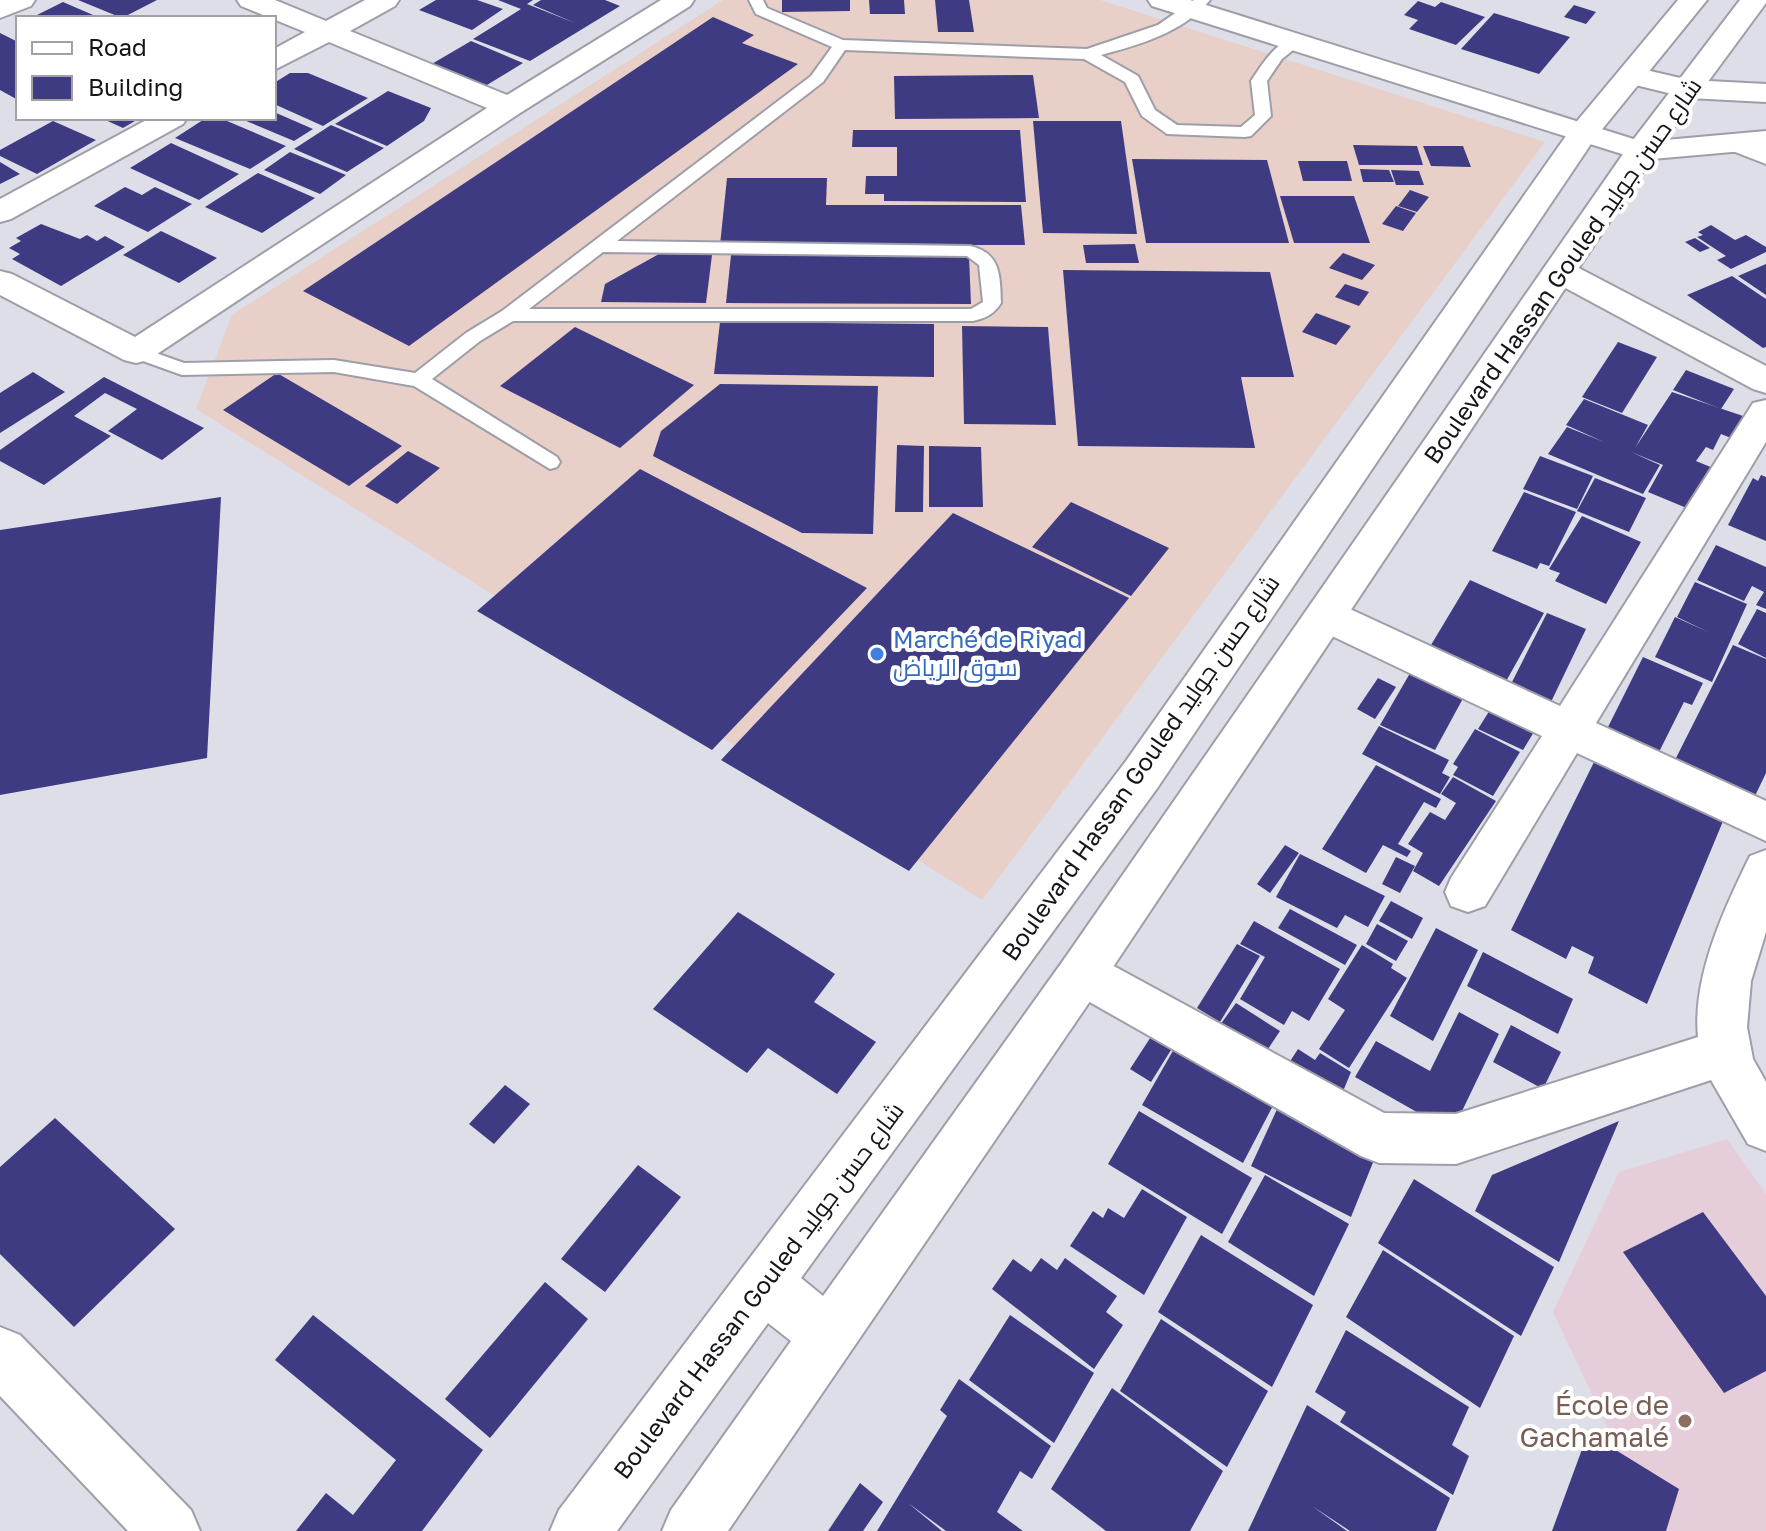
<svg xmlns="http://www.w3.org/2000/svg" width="1766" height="1531" font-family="'Golos Text',Cairo,sans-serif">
<rect width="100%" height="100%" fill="#dddee8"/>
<polygon fill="#e8cfc8" points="723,0 1100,0 1545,142 982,900 196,409 232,315"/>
<polygon fill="#e5ced9" points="1727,1139 1766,1194 1766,1531 1657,1531 1553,1312 1619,1172"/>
<g fill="#3f3b82">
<polygon points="78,0 157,0 122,18"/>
<polygon points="436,0 477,0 503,9 472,30 419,10"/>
<polygon points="498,0 533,0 527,4 575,23 533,5 541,0 605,0 620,6 530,61 473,39 521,9"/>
<polygon points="782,0 850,0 850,11 782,12"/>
<polygon points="869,0 904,0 905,14 870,14"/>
<polygon points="935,0 969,0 974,32 938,32"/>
<polygon points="1418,1 1435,7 1441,2 1485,17 1456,45 1409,29 1418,20 1404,15"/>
<polygon points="63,2 100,18 31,18"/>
<polygon points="1574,5 1596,12 1586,24 1564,17"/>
<polygon points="1494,13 1570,37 1539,74 1461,49"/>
<polygon points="713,17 754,35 742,43 798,64 409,346 303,291"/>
<polygon points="0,33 18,42 18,100 0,90"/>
<polygon points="471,41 523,63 482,88 430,65"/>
<polygon points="290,73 308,73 368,98 323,126 274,104 274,83"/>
<polygon points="1033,75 1039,118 895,119 894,76"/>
<polygon points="388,91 431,108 424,121 387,146 335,124"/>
<polygon points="274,112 313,129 294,141 239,118 274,118"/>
<polygon points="101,118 140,118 123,128"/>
<polygon points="206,118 220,118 286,146 250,169 175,138"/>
<polygon points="53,121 96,140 37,174 0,156 0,150"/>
<polygon points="1033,121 1121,121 1137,234 1043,233"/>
<polygon points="331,125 384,148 347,172 294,149"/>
<polygon points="853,130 1020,130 1026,202 884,201 884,194 865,194 866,176 897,176 897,147 852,147"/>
<polygon points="171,143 239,174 199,200 130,168"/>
<polygon points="1353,145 1417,146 1423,165 1359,165"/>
<polygon points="1423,146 1463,146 1471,167 1431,166"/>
<polygon points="290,152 346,175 320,194 264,170"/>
<polygon points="1132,159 1267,160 1289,243 1146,243"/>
<polygon points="1298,161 1347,161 1352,181 1303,181"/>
<polygon points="0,162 20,174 0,184"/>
<polygon points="1360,169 1389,170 1394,182 1363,182"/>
<polygon points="1391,170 1419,171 1424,185 1396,185"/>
<polygon points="258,173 315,198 262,233 205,207"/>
<polygon points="727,178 827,178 826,205 1021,205 1025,245 720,245"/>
<polygon points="125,187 142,195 155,187 192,204 148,232 94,206"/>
<polygon points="1410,190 1429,197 1417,212 1398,206"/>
<polygon points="1280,196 1354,196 1370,243 1294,243"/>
<polygon points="1396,206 1416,213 1403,231 1382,224"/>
<polygon points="41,224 80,239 87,235 97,241 105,236 125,247 61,286 12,259 20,254 9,248 21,241 16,238"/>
<polygon points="1711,225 1735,240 1746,235 1766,247 1766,252 1731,269 1717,260 1726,256 1697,237 1703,235 1698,232"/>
<polygon points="161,231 217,258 179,283 123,255"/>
<polygon points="1695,238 1710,248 1700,252 1685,242"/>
<polygon points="1135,244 1139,263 1086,263 1083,245"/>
<polygon points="1343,253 1375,265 1362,280 1329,268"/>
<polygon points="659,254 712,255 706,303 601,302 605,284"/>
<polygon points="731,255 969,256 971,304 726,303"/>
<polygon points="1766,264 1766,295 1738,276"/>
<polygon points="1063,270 1270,272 1294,377 1241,377 1255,448 1078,446"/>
<polygon points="1732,276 1766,299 1766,347 1763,348 1687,295"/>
<polygon points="1345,284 1369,292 1359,306 1335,297"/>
<polygon points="1316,313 1351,326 1336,345 1302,332"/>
<polygon points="720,322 934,324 934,377 714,374"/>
<polygon points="962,326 1048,327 1056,425 964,424"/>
<polygon points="575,327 694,385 620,448 500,386"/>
<polygon points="1618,342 1657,357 1622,413 1582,397"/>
<polygon points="1686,370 1734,389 1721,409 1673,390"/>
<polygon points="33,372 65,392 0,433 0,393"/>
<polygon points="277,373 402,446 349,486 223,410"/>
<polygon points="104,377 204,428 162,460 108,431 137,409 105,393 74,416 111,436 44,485 0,461 0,450"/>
<polygon points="720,384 878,386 873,534 802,533 653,456 661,431"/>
<polygon points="1672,392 1749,418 1736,440 1721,434 1713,450 1706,447 1696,461 1713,468 1689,509 1648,492 1663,465 1631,452 1660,465 1643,494 1548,454 1567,427 1604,442 1566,425 1584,399 1648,425 1635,448"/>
<polygon points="897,445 924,446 923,512 895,512"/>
<polygon points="929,446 981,447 983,507 929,507"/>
<polygon points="408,451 440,468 397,504 365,486"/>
<polygon points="1540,456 1593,476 1577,509 1523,489"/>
<polygon points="640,469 867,588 712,750 477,611"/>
<polygon points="1761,475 1766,477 1766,541 1728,525 1753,478 1758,481"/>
<polygon points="1595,478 1646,498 1629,532 1577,511"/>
<polygon points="1524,492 1576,512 1549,566 1540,563 1537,569 1492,551"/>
<polygon points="221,497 207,758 0,795 0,530"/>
<polygon points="1071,502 1169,548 1131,596 1032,547"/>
<polygon points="953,513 1129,598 909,871 721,760"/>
<polygon points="1582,516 1641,542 1606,604 1555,581 1560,573 1549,569"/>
<polygon points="1716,545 1766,567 1766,609 1756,605 1764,592 1752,586 1744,601 1697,580"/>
<polygon points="1470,580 1544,613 1504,685 1428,650"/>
<polygon points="1695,582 1747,604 1712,682 1655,657 1675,617 1708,632 1677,617"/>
<polygon points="1757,609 1766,613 1766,658 1738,644"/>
<polygon points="1547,613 1586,629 1551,702 1511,684"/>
<polygon points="1733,645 1766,659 1766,773 1754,798 1675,760"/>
<polygon points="1643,657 1703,683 1692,705 1684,702 1658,754 1606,731"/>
<polygon points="1413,668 1467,691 1435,750 1380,725"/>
<polygon points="1378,678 1396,687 1375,719 1357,709"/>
<polygon points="1493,705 1537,727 1523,750 1478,729"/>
<polygon points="1379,726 1449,760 1442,773 1450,777 1440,794 1362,754"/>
<polygon points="1475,729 1520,752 1493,796 1453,775 1458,767 1453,764"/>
<polygon points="1598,754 1726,814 1647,1004 1588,973 1594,957 1572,946 1566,959 1511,930"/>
<polygon points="1376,765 1441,799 1436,808 1424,802 1398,844 1411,851 1407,857 1383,845 1366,873 1322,849"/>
<polygon points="1453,777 1496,801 1439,886 1413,871 1423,853 1408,844 1430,812 1445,820 1456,803 1441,794"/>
<polygon points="1285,845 1299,853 1270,893 1257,884"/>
<polygon points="1300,854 1385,896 1368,927 1345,915 1337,928 1276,897"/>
<polygon points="1396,857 1415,866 1400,893 1382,884"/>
<polygon points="1391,901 1423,918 1412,939 1379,921"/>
<polygon points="1290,909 1357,945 1345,965 1278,928"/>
<polygon points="738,912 835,974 814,1002 876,1042 837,1094 768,1048 747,1073 653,1009"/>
<polygon points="1254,921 1340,969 1309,1021 1292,1011 1284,1025 1240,999 1265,957 1240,944"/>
<polygon points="1377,924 1408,941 1396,961 1366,944"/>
<polygon points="1436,928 1478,950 1433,1041 1390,1016"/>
<polygon points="1237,944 1260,956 1220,1022 1197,1008"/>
<polygon points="1362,945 1393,964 1391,968 1407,978 1349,1068 1319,1049 1345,1010 1328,999"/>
<polygon points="1483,952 1573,999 1558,1034 1467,986"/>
<polygon points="1236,1003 1280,1031 1262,1058 1217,1029"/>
<polygon points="1459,1012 1499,1034 1452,1132 1355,1077 1376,1041 1430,1071"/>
<polygon points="1511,1025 1561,1052 1543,1089 1493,1062"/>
<polygon points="1156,1029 1176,1042 1151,1082 1130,1069"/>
<polygon points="1178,1042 1277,1098 1243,1163 1142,1105"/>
<polygon points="1298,1049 1315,1060 1320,1053 1351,1072 1339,1101 1285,1069"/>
<polygon points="505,1085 530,1104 494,1144 469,1124"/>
<polygon points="1279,1105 1376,1155 1351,1217 1251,1166"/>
<polygon points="1139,1111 1252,1178 1222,1234 1108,1164"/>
<polygon points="55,1118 175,1229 74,1327 0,1254 0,1167"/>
<polygon points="1619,1121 1559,1262 1475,1211 1492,1175"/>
<polygon points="638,1165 681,1197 605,1292 561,1259"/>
<polygon points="1265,1175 1349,1224 1314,1296 1228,1242"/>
<polygon points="1414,1179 1554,1267 1521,1336 1378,1243"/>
<polygon points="1142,1189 1187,1217 1144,1295 1070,1246 1093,1211 1103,1218 1108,1208 1124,1218"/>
<polygon points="1703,1212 1766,1296 1766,1371 1724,1393 1623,1252"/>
<polygon points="1201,1235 1313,1305 1272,1387 1158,1312"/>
<polygon points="1383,1250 1514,1336 1480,1408 1346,1317"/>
<polygon points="1041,1258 1057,1270 1065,1258 1117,1296 1106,1312 1123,1325 1094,1369 992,1289 1013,1259 1031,1272"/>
<polygon points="545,1282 588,1319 490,1438 445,1399"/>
<polygon points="313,1315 483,1450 422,1531 296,1531 326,1493 353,1515 396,1460 275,1360"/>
<polygon points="1010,1315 1094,1373 1054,1443 969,1380"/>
<polygon points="1161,1319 1268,1391 1227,1467 1120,1391"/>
<polygon points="1346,1330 1469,1407 1452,1445 1469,1456 1453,1495 1340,1422 1346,1412 1315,1392"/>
<polygon points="959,1379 1051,1446 1032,1479 1020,1471 997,1512 1023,1531 946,1531 908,1503 942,1531 877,1531 947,1416 940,1410"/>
<polygon points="1112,1388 1223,1471 1190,1531 1106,1531 1051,1489"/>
<polygon points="1307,1405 1450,1498 1436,1531 1350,1531 1312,1506 1347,1531 1248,1531"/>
<polygon points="1588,1433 1679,1489 1666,1531 1552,1531"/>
<polygon points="860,1483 883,1502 863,1531 828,1531"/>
</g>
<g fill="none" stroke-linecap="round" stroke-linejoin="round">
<defs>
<path id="service" d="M749 0H763L767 8 843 40 1087 49 1158 25 1194 0H1210C1184 32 1139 45 1101 55L1138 76 1155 110 1177 125 1241 127 1255 115 1251 81C1263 63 1274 44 1295 37L1303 42 1282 59 1267 81 1271 116 1251 136 1245 137 1167 134 1142 116 1125 82 1084 59 845 50 823 82 617 241 970 246C1001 253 1000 276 1001 303 994 314 986 318 973 321H513L480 341 432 379 557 457 560 462 557 467 550 469 414 386 334 372 182 375 129 356 126 352 136 346 184 363 334 360 415 373 466 333 502 311 811 76 832 47 756 14ZM603 252 967 256 979 265 983 302 971 309H529Z"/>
<g id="minor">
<polygon points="0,0 35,0 31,6 0,18"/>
<polygon points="237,0 275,0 326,21 365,0 399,0 395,6 350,31 507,95 661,0 694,0 690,6 520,113 148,360 136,363 124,360 0,295 0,271 12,274 135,337 487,108 329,42 274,70 274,49 305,32 241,6"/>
<polygon points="150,118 187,118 183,124 11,219 0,222 0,199"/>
<polygon points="1741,135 1766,144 1766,164 1730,150 1726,144 1730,138"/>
<polygon points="1559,261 1571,264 1766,366 1766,393 1753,389 1547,278 1542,271 1547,264"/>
<polygon points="1766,400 1766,442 1596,723 1766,801 1766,841 1577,753 1485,906 1468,912 1451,906 1445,892 1451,878 1542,736 1311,626 1305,615 1311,604 1325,600 1339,604 1560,706 1753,403"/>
<path d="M1766 850V932L1751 981 1747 1027 1753 1059 1766 1082V1151L1748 1144 1711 1080 1456 1164 1379 1163 1361 1156 1065 988 1058 973 1065 958 1082 951 1099 958 1384 1113 1456 1114 1698 1037C1692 977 1724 909 1750 856Z"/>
</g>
<g id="tertiary">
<polygon points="1148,0 1190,0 1643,142 1766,131 1766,149 1641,160 1152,6"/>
<polygon points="1633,67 1689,80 1766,84 1766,102 1689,98 1623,82 1618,76 1623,70"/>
</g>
<polygon id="secondary" points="0,1327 20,1335 191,1510 200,1531 128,1531 0,1396"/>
<polygon id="primary" points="1678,0 1707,0 1595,138 1158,787 801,1278 823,1296 1065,958 1630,144 1740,0 1766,0 1766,3 1654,155 1099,988 728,1531 662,1531 671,1510 791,1341 768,1323 617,1531 550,1531 559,1510 1126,761 1573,126"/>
</defs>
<use href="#service" stroke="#9e9ea8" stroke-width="4"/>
<use href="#minor" stroke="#9e9ea8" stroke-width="4"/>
<use href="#tertiary" stroke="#9e9ea8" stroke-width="4"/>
<use href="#secondary" stroke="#9e9ea8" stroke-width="4"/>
<use href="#primary" stroke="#9e9ea8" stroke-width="4"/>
<use href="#service" fill="#fff" fill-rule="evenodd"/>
<use href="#minor" fill="#fff" fill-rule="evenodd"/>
<use href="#tertiary" fill="#fff" fill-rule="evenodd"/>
<use href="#secondary" fill="#fff" fill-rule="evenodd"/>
<use href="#primary" fill="#fff" fill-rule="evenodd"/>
</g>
<circle fill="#3f7fe0" stroke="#fff" stroke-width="3" cx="877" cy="654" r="8"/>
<circle fill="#8d6e63" stroke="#fff" stroke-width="3" cx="1685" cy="1421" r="8"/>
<g text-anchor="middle" stroke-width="8" stroke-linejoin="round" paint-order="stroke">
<g font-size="24" fill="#151519" stroke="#fff">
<text transform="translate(1563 271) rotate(-55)" y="8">Boulevard Hassan Gouled شارع حسن جوليد</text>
<text transform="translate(1141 768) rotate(-55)" y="8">Boulevard Hassan Gouled شارع حسن جوليد</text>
<text transform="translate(759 1291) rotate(-53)" y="8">Boulevard Hassan Gouled شارع حسن جوليد</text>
</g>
<g font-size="24" fill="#366cbe" stroke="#fff" text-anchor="start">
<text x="893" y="648">Marché de Riyad<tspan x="893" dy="28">سوق الرياض</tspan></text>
</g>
<g font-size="28" fill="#785e54" stroke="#fff" text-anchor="end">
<text x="1669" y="1415">École de<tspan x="1669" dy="32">Gachamalé</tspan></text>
</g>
</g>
<rect x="16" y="16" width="260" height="104" fill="#ffffff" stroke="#a1a1a3" stroke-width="2"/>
<rect x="32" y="42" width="40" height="12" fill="#ffffff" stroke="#a1a1a3" stroke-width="2"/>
<text x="88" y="56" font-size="24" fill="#151519">Road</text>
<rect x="32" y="76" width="40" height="24" fill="#3f3b82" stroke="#a1a1a3" stroke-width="2"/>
<text x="88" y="96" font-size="24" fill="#151519">Building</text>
</svg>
